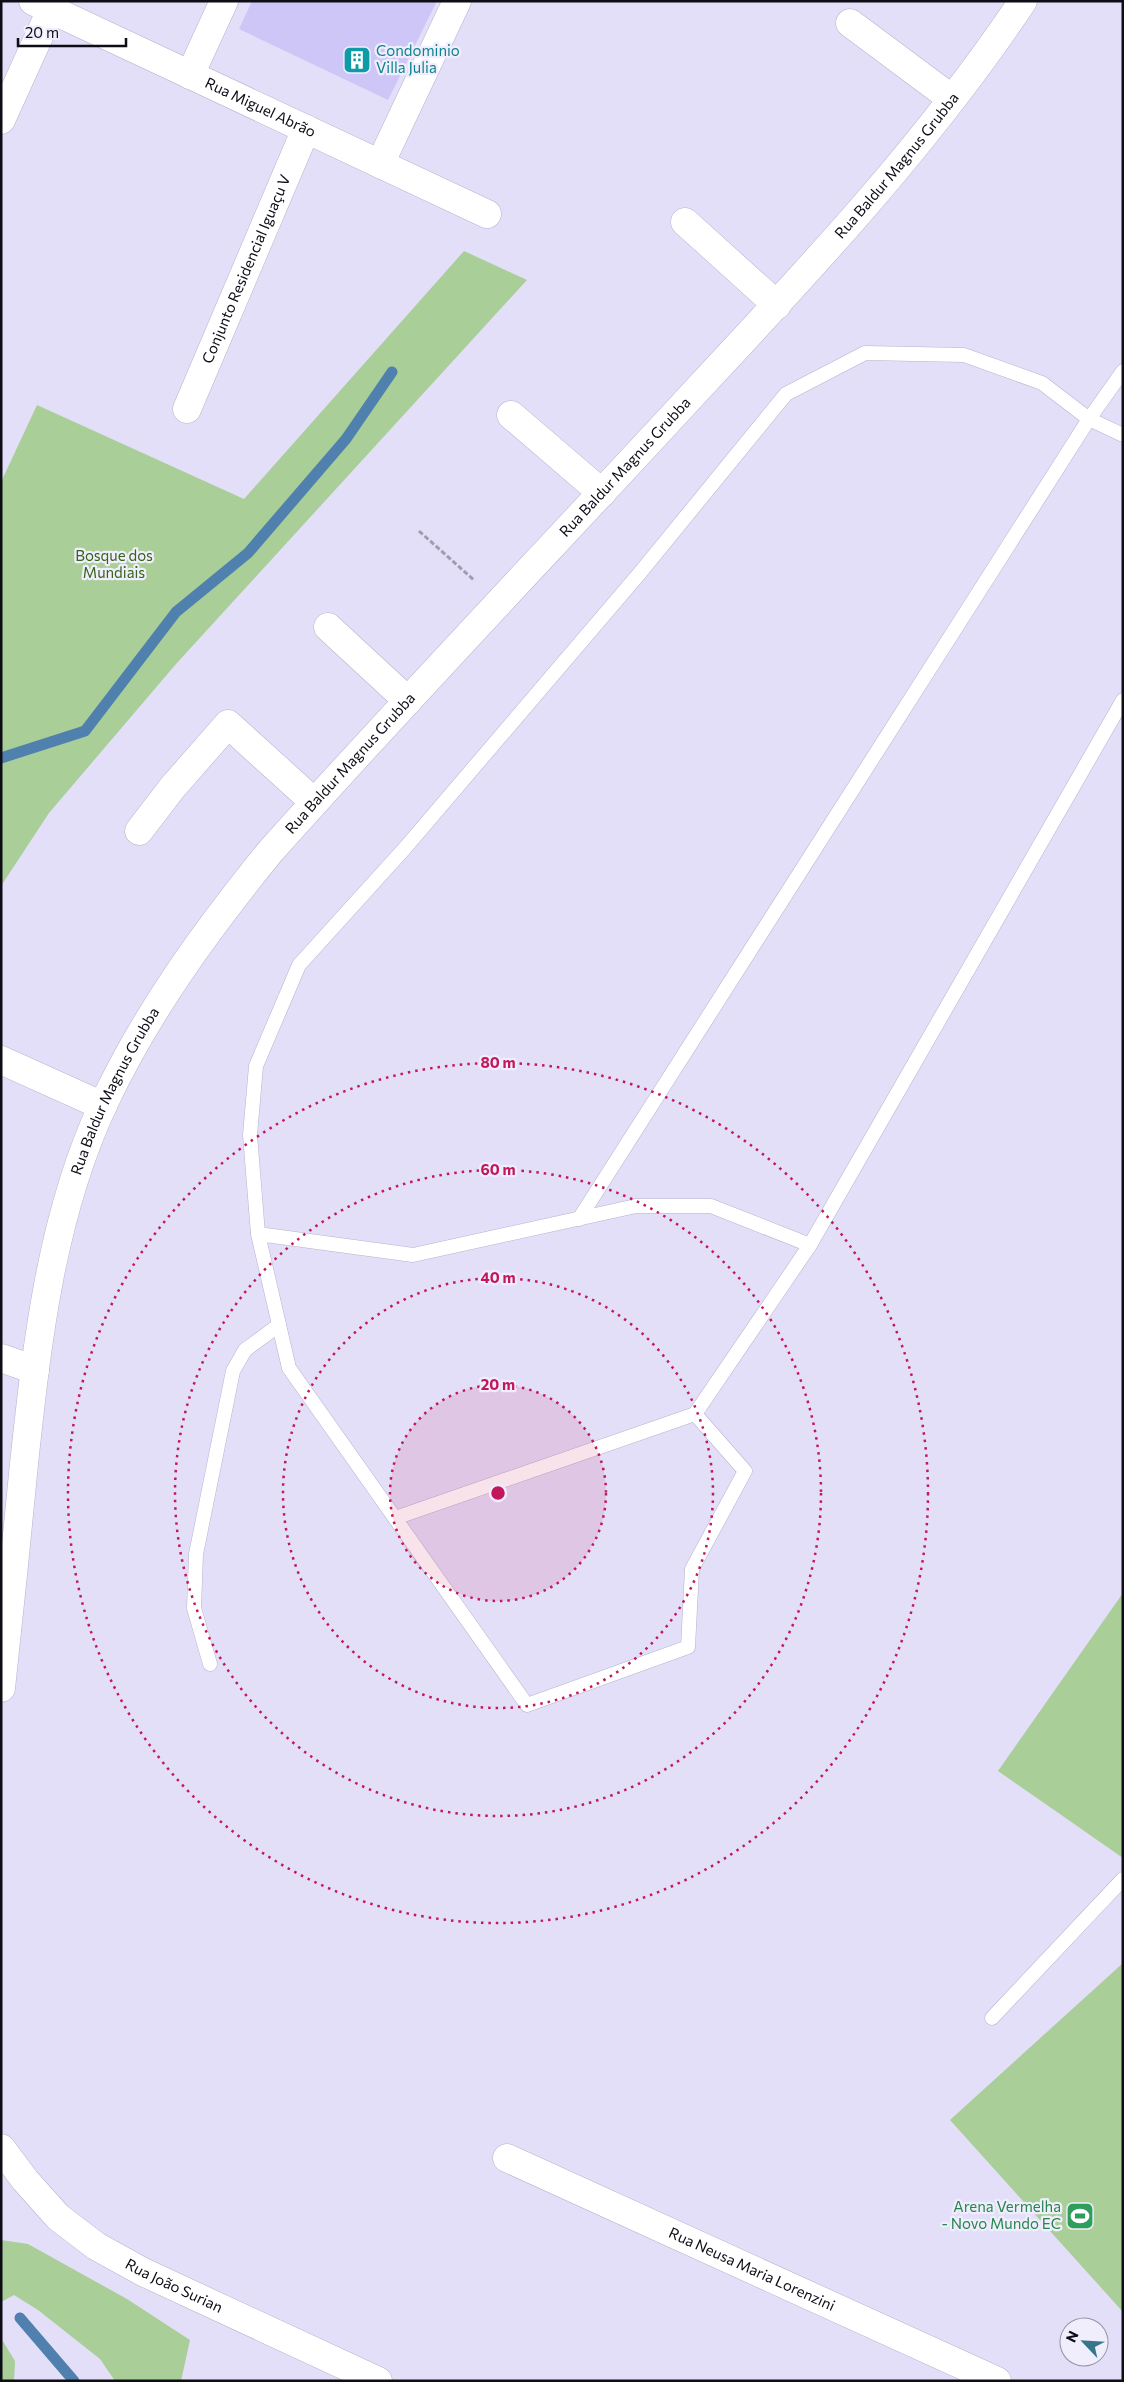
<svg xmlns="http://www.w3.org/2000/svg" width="1124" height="2382" font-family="Commissioner,sans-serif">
<rect width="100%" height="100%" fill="#e3dff9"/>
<g fill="#a9ce98">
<polygon points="464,251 527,280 176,664 49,813 1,886 1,482 37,405 244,499"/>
<polygon points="1123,1593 1123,1858 998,1771"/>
<polygon points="1123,1963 1123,2312 950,2120"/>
<polygon points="1,2240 28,2244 127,2299 190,2340 181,2381 115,2381 100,2359 38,2310 14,2295 1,2302"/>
<polygon points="1,2338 15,2361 14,2381 1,2381"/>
</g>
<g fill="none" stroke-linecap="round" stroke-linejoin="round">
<g stroke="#5080ad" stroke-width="11">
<polyline points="1,758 85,731 176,612 248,553 346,439 392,372"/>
<polyline points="20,2318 74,2381"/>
</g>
</g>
<polygon fill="#cec6f7" points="252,1 437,1 388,100 239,29"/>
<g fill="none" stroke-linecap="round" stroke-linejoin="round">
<defs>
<g id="service">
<polyline points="1123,435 1089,419 1042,383 964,355 865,353 786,394 639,574 405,848 299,965 256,1066 250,1135 258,1234 289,1368 527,1705 688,1647 692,1569 745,1471 695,1414 810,1245 1123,700"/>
<polyline points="579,1219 1089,419 1123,371"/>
<polyline points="258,1234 413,1255 636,1206 711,1206 810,1245"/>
<polyline points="395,1518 695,1414"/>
<polyline points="210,1664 194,1608 196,1554 233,1371 245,1350 279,1325"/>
<polyline points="992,2018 1123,1879"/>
</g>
<g id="minor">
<path id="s1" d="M33 1 487 214"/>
<polyline points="850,23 952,99"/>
<polyline points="190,75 224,1"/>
<polyline points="1,120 51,10"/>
<polyline points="380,164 457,1"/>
<polyline points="685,222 777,305"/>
<path id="s2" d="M187 409 306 129"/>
<polyline points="511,415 602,493"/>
<polyline points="328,627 408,701"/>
<polyline points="139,831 172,788 228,724 314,802"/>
<polyline points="1,1060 103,1106"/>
<polyline points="1,1358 35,1370"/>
<path id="s3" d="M1 1688C9 1613 17 1539 24 1464 37 1342 51 1217 103 1105 146 1013 205 932 269 853 408 697 554 545 696 391 812 267 928 143 1023 1"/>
<path id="s4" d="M1 2148 25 2180 58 2217 96 2246 143 2272 378 2381"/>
<path id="s5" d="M507 2158 997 2381"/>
</g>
</defs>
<use href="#service" stroke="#b7b3cc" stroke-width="15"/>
<use href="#minor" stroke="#b7b3cc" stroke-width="29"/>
<polyline stroke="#a09cb1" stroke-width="3" stroke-dasharray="5 2.5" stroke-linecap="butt" points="419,531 475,581"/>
<use href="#service" stroke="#fff" stroke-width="14"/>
<use href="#minor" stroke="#fff" stroke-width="28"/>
</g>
<circle cx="498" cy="1493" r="108" fill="#c2185b" fill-opacity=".12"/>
<g fill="none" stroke="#c2185b" stroke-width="2.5" stroke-dasharray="2.5 5">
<circle cx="498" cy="1493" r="108"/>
<circle cx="498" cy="1493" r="215"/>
<circle cx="498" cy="1493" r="323"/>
<circle cx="498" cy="1493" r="430"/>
</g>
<defs>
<symbol id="building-square" viewBox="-11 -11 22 22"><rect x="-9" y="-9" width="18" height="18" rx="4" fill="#0f9aa8" stroke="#f0eefd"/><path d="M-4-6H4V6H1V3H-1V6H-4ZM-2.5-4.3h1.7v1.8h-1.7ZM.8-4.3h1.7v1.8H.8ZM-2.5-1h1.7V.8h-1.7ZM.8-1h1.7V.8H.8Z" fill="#fff"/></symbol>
<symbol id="stadium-square" viewBox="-11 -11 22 22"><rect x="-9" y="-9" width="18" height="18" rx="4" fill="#2e9e5b" stroke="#f0eefd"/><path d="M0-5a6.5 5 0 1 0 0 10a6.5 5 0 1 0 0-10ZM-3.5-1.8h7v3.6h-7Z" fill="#fff"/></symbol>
</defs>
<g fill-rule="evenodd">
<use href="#building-square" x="341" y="44" width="32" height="32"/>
<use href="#stadium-square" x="1064" y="2200" width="32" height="32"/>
</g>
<g text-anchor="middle" stroke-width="4.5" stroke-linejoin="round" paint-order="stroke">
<g font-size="15" fill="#0d838f" stroke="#f0eefd" text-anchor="start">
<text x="376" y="56">Condominio<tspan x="376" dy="17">Villa Julia</tspan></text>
</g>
<g font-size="15" fill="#0e0c14" stroke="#f0eefd">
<text dy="5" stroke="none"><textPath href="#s1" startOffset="251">Rua Miguel Abrão</textPath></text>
<text dy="5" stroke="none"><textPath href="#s3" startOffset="1828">Rua Baldur Magnus Grubba</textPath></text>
<text dy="5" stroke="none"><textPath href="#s2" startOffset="152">Conjunto Residencial Iguaçu V</textPath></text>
<text dy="5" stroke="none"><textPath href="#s3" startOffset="1422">Rua Baldur Magnus Grubba</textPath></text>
<text dy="5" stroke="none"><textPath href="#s3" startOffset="1018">Rua Baldur Magnus Grubba</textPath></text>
<text dy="5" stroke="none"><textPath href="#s3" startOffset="612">Rua Baldur Magnus Grubba</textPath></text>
<text dy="5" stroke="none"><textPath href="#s5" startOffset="269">Rua Neusa Maria Lorenzini</textPath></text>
<text dy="5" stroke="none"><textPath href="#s4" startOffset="225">Rua João Surian</textPath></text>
</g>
<g font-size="15" fill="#366319" stroke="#f0eefd">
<text x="114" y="561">Bosque dos<tspan x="114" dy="17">Mundiais</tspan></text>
</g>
<g font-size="15" fill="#27864d" stroke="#f0eefd" text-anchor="end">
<text x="1061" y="2212">Arena Vermelha<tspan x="1061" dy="17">- Novo Mundo EC</tspan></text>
</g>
</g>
<circle cx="498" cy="1493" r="8" fill="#c2185b" stroke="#f0eefd" stroke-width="2.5"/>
<g font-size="15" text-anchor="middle" font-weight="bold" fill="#c2185b" stroke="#f0eefd" stroke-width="4.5" stroke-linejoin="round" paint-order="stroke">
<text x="498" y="1068">80 m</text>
<text x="498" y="1175">60 m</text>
<text x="498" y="1283">40 m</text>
<text x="498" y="1390">20 m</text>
</g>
<rect width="1124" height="2382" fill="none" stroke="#0e0c14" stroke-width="5"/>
<g transform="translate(1084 2342) rotate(295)"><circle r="24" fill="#f0eefd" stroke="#9694a0"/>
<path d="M0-4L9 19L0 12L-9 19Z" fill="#37758b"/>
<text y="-8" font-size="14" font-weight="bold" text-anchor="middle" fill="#0e0c14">N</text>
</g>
<path d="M18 38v8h108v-8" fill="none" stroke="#0e0c14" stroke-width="2.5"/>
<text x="25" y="38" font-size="15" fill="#0e0c14" stroke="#f0eefd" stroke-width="4" paint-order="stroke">20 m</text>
</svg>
